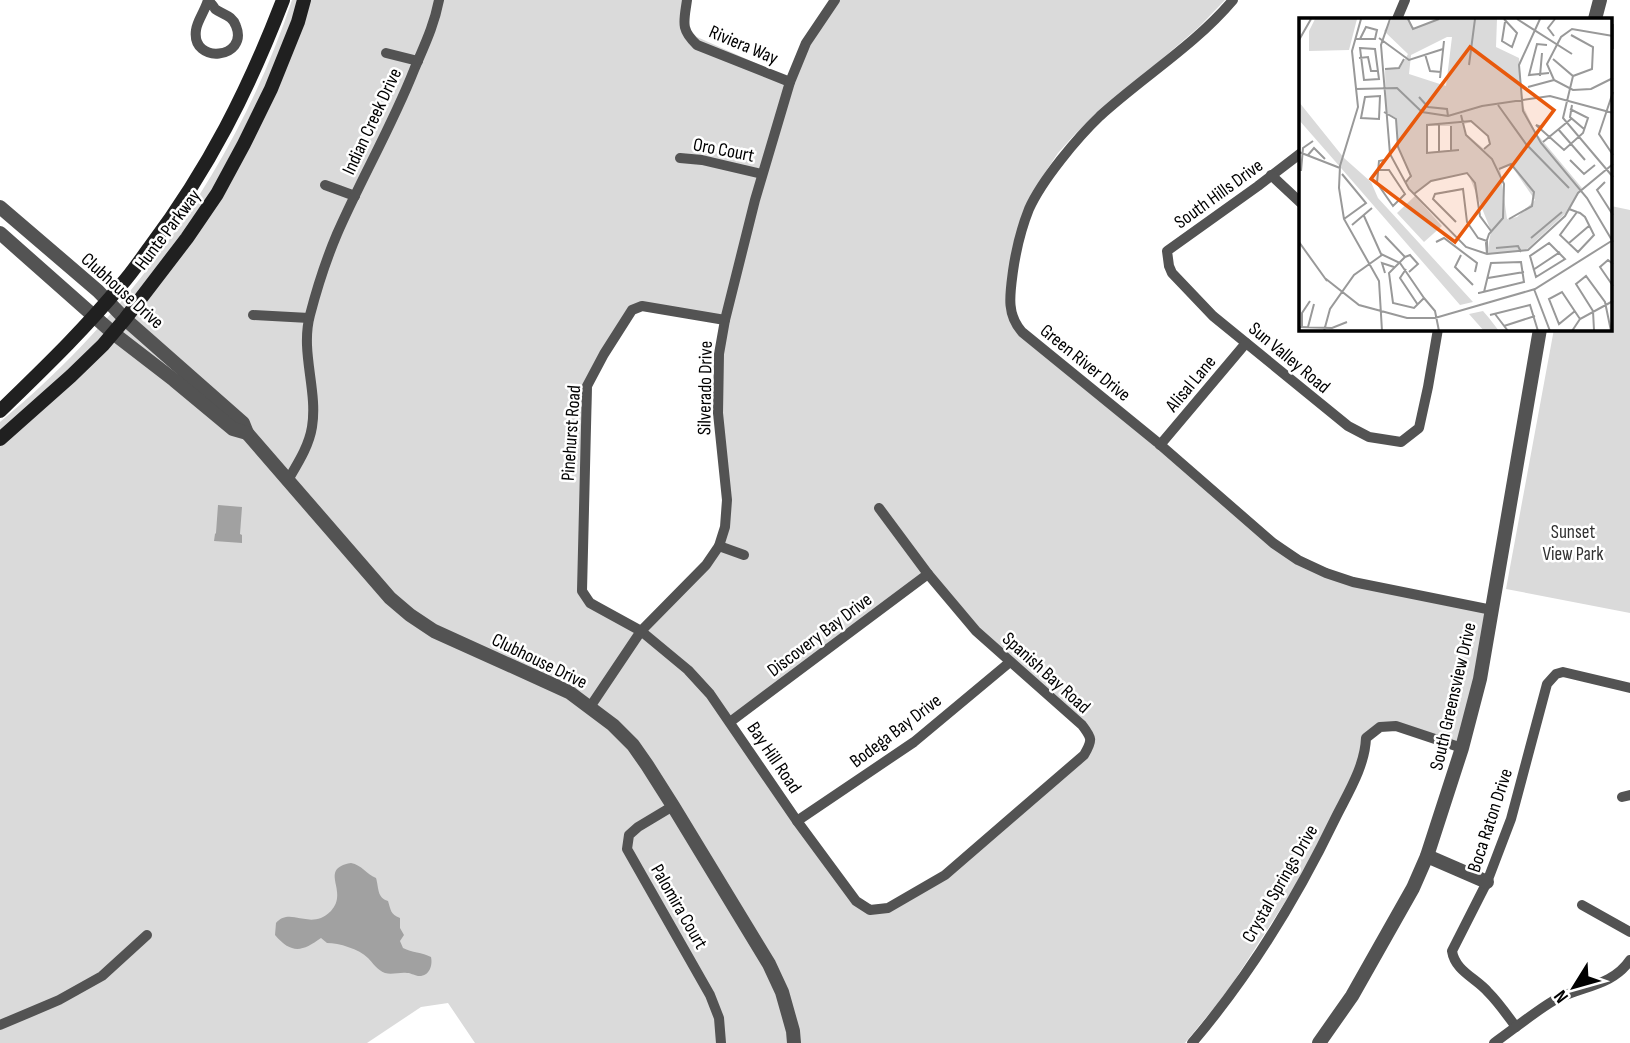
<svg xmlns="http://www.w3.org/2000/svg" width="1630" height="1043" font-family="'Sofia Sans Condensed',sans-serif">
<rect width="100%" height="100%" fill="#fff"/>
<g fill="#dadada" fill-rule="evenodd">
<path d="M292 0H687L689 30 697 37 789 78 831 0H1225L1199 27 1076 133 1058 153 1044 174 1013 258 1016 321 1287 548 1314 563 1341 574 1368 582 1489 606 1460 743 1392 724 1376 728 1303 874 1227 992 1185 1043H475L448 1003 421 1007 367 1043H0V422C131 314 239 162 292 0ZM638 307 725 320 717 409 726 525 704 567 640 630 591 597 583 583 593 368ZM930 571 981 630 1088 736 1082 751 943 874 889 903 871 906 856 896 730 718Z"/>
<polygon points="1611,206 1630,210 1630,613 1506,589 1554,329 1611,329"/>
</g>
<g fill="#a1a1a1">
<polygon points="218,505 242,507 240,534 242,535 242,543 214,541 215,534 216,533"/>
<path d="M351 863C362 865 366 874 376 878 379 888 377 898 388 901 391 910 390 914 400 918V928L404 935 400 941 403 948C412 953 422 952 431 957 433 966 429 977 418 976 413 975 411 973 407 973 400 972 392 975 385 973 377 970 373 963 368 958 359 949 339 943 327 943L321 938C303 951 292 955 275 935L276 923C291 906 310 932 331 911 350 891 317 869 351 863Z"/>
</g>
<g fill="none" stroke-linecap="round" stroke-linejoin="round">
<g stroke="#535353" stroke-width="10">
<path d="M208 0C205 11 197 21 196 30 191 65 249 59 236 26 232 15 223 15 215 9 215 8 209 1 208 0"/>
<path d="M687 0C684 22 680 29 697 45L790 82"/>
<path d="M1233 0C1195 45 1144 76 1100 116 1077 138 1042 180 1029 209 1021 229 1016 250 1013 271 1010 294 1006 314 1022 332L1157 442 1273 543 1298 560 1326 573 1353 582 1492 610"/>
<polyline points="1397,19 1405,0"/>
<polyline points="386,53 418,61"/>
<polyline points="1301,153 1258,186 1167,251 1169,266 1172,273 1213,316 1348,426 1369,437 1401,442 1419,428 1428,387 1438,329"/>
<polyline points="680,158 702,160 762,174"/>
<polyline points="1271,175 1301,203"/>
<polyline points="325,185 355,196"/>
<polyline points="253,315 309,318"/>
<path d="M725 320 642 306 632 310 604 354 587 386 582 591 590 603 641 631 688 670 710 694 797 821 856 901 870 910 888 908 945 875 1084 755C1093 740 1092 738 1082 725L976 631 928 574 879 508"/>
<polyline points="1160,445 1246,343"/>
<path d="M288 480C298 463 309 446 312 427 318 390 300 352 310 315 317 288 326 260 337 234 361 179 392 126 414 70 424 46 434 26 439 0"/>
<polyline points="719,546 744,555"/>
<polyline points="590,707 641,631 706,565 719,546 725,527 727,500 718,413 719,354 725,320 755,200 790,82 806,43 835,0"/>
<polyline points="730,722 928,574"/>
<polyline points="1622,797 1630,795"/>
<polyline points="673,806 638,827 629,835 627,849 710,995 719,1018 721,1043"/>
<polyline points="797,821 914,742 1010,662"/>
<polyline points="1582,905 1630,932"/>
<polyline points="0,1025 59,1000 102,976 147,935"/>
<path d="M1516 1027C1507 1015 1499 1003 1488 992 1476 978 1455 971 1452 951L1487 882 1511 819 1547 684 1556 674 1563 672 1630 688"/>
<path d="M1192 1043C1250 975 1297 898 1336 817 1348 793 1365 766 1366 738L1380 727 1396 726 1462 748"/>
<path d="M1494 1043C1514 1029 1533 1013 1553 1001 1579 986 1612 987 1630 960"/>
</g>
<g stroke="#535353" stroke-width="14">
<polyline points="1595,19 1600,0"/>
<polyline points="0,207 98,291 125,319 243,423 247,433 390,598 410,615 434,631 569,692 613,725 633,745 647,765 673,806 769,964 782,992 793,1031 794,1043"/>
<polyline points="0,233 113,333 174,380 233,429 247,433"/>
<polyline points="1427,856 1487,882"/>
<polyline points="1319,1043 1352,996 1413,888 1427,856 1462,748 1480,679 1540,329"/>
</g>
<g stroke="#202020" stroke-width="14">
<path d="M0 411C42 370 84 330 121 285 132 273 141 259 150 247 209 168 248 91 283 0"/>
<polyline points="0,439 71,376 103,345 125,319 187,238 217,194 244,144 271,89 298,22 304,0"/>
</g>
</g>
<g text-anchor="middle" stroke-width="5" stroke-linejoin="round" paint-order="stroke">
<g font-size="19" fill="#000" stroke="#fff">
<text transform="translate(744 44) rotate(23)" y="7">Riviera Way</text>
<text transform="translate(371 121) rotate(-65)" y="7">Indian Creek Drive</text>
<text transform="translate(724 149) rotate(11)" y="7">Oro Court</text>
<text transform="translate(1218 193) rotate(-36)" y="7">South Hills Drive</text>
<text transform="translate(167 229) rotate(-53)" y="7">Hunte Parkway</text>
<text transform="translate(123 290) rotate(42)" y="7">Clubhouse Drive</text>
<text transform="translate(1290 357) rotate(40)" y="7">Sun Valley Road</text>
<text transform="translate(1086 362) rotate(39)" y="7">Green River Drive</text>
<text transform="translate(1190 383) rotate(-50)" y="7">Alisal Lane</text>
<text transform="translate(704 388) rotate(-89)" y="7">Silverado Drive</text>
<text transform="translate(570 433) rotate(-86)" y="7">Pinehurst Road</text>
<text transform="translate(819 634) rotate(-37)" y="7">Discovery Bay Drive</text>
<text transform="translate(540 660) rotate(26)" y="7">Clubhouse Drive</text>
<text transform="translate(1047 672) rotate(42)" y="7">Spanish Bay Road</text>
<text transform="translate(1452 696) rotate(-77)" y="7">South Greensview Drive</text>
<text transform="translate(895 730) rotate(-37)" y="7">Bodega Bay Drive</text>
<text transform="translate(775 757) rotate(56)" y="7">Bay Hill Road</text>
<text transform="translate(1489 820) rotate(-72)" y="7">Boca Raton Drive</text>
<text transform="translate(1279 883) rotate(-60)" y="7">Crystal Springs Drive</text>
<text transform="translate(680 906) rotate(60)" y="7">Palomira Court</text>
</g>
<g font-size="19" fill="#313131" stroke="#fff">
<text x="1573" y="538">Sunset<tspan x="1573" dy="22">View Park</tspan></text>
</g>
</g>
<g transform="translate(1299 18)">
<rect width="313" height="313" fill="#fff"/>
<path d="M16 1H58L50 32 10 33V13ZM93 1H110L114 11 140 1H198L197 29 220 40 224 88 237 115 283 170 269 193 226 233 188 236 192 213 169 155 132 163 115 176 106 165 112 161 99 127 97 100 87 95 86 51 101 50 109 36 85 13ZM148 19H153L147 68 110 56 112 37ZM172 104 190 119 191 126 185 131 166 115 165 106ZM129 108H152V132L128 134ZM212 147 236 182 218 199 208 201 201 151ZM0 84 45 140 72 164 79 180 174 284 161 287 42 150 0 102ZM116 178 143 208 125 224 98 195ZM184 293 190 300 200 313H185L170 296Z" fill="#dadada" fill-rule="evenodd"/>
<path fill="none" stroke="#999" stroke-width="2" d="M62 1 53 33 59 89 41 148 40 170 45 201 80 263 83 313M91 1 82 27 91 136 110 171 167 229 188 236 229 232 266 198 279 175 314 146M109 1 114 11 140 1M205 1 218 15 213 29 203 23 206 4M218 1 273 36M241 1 220 47 224 93 242 125 288 180 314 224M314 6V31M255 18 249 10 256 1M314 18 273 11 262 19 248 46 255 62 274 72 292 71 314 60M80 20 110 42 144 31M57 21H76L78 12 67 9 61 21M0 22 12 1M248 27 238 26 230 57 250 55M61 30 76 31 80 61 65 62ZM126 36 131 53 142 54M60 40 69 39 72 53H79M254 41 274 58 293 51 294 29 272 17M170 47 176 1M86 51 100 50 105 41M241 58 243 35M274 58 264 100 314 159M141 60 145 23M229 69 255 62M57 71 98 70 123 94 149 98 183 88 251 78 314 95M314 74 300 116 314 137M81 78 80 101 62 100 66 79ZM120 79 129 89 148 91 149 98M199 87 227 126 270 170M273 87 271 99 285 111M85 94 97 101 99 129 112 158 106 165M162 97 167 117 193 141 205 166 204 200 190 216 187 225 188 236V223M242 109 237 107 265 132 284 115 289 100 271 91M259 111 286 142M244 124 272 101M152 132V108M160 132 128 135V107L172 103 189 118 191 126 185 131M0 134 41 150M140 134V107M9 137 15 130 26 141M271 142 285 156 296 147M200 151 212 146 235 174 233 188 210 201M80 152H90L106 176 94 188 78 165 80 143 85 142M2 153 4 130 14 123M43 156 67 185 45 201M306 164 298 172 314 197M115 176 132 163 168 155 176 165 181 198 192 213M270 191 278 194 281 195 286 199 295 217 279 234 261 217 278 194M65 198 82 236 101 245 125 280M157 204 134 181 136 176 164 171 168 204 179 220 188 223M53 207 73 190M86 218 106 239M232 220 263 194M0 224 28 263M137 224 145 220 178 245 176 254M250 225 266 241 237 259 231 238ZM270 225 291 207M197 230 219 228 222 234M162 237 156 249 174 267M106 239 90 255 94 285 115 290 125 280M106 239 111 237 119 246 110 254M314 246 309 242 301 249 314 268M107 251 101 260 119 287M234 252 261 234M86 255 83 245 95 249M189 260 225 254M27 261 60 287 108 300H136L236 271 314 222M235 271 251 313M179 275H180L225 264 222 244 192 245 185 274M125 280 136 293 140 313M276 293 260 306 250 281 263 274 281 301M196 296 209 313M191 297 231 287 239 313M205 308 236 298M0 309 33 310 48 304M3 309V295L11 283M9 309 15 286M295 312 294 293 277 266 287 258 306 284 312 313M25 313 31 291 55 257 83 237M273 313 281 301 314 283"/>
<path fill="#e8590c" fill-opacity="0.15" stroke="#e8590c" stroke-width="3.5" d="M171 29 255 92 156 224 72 161Z"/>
<rect width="313" height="313" fill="none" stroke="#000" stroke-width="3.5"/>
</g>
<g transform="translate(1574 987) rotate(233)" stroke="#ffffff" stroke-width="5" paint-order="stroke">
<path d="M0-5L12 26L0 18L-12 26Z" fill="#000000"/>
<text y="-10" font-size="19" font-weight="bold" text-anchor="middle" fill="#000000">N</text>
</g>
</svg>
